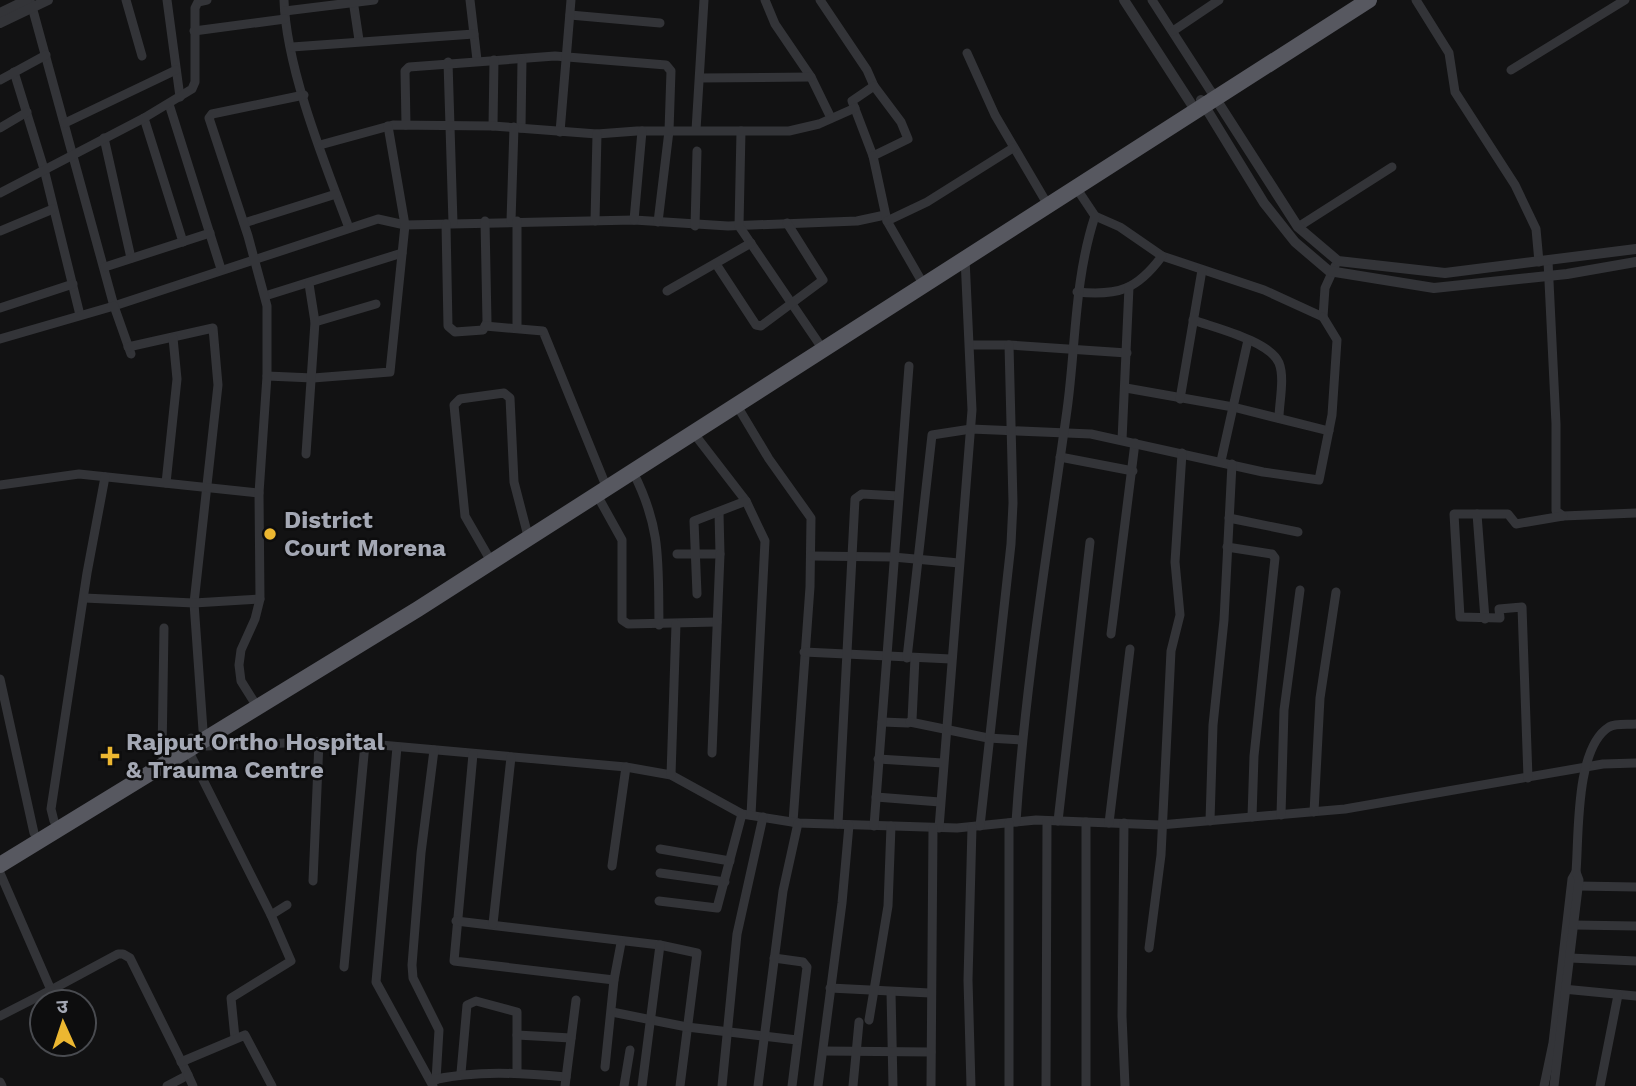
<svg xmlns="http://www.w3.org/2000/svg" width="1636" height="1086" font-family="'Work Sans','Noto Sans Devanagari',sans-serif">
<rect width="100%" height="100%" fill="#121213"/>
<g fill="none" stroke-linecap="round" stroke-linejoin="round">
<g stroke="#333438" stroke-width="9">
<polyline points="126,0 142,56"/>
<polyline points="167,0 180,97"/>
<path d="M284 0C286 68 325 164 349 228"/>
<polyline points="353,0 359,40"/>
<polyline points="470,0 477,60"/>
<polyline points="765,0 775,24 811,77 831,118"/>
<polyline points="820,0 867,70 874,86"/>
<polyline points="1152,0 1212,93"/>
<polyline points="1416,0 1449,53 1455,92 1515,185 1536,229 1539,262"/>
<polyline points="31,3 114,306 378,219 405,225 634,220 728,226 857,221 885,215"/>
<polyline points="285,11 374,0"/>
<polyline points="570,15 660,23"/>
<polyline points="194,31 285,19"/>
<polyline points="1173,31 1219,0"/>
<polyline points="292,47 474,34"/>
<polyline points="967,53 995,115 1045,200"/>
<polyline points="448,62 453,223"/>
<polyline points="1511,70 1625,0"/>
<polyline points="14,72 44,169 80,315"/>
<polyline points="700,78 811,77"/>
<polyline points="0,80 46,55"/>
<polygon points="874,86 901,122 908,139 873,156 852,101"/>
<polyline points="169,104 221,269"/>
<polyline points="144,118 183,242"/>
<polyline points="65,123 176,70"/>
<polyline points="406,125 405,71 409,67 555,56 666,65 671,71 669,131 658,222"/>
<polyline points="493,126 494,60"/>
<polyline points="0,128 27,112"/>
<polyline points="521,128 522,59"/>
<polyline points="696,130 704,0"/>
<polyline points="741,131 739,226 824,351"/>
<polyline points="560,132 571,0"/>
<polyline points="104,138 131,258"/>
<polyline points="320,145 393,125 493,126 597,134 637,131 789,131 819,124 855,108"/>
<polyline points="873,156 887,221 925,287"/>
<polyline points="0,193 144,118 192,89 195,82 195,8 198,2 207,0"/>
<polyline points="634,220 642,131"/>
<polyline points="511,221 514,127"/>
<polyline points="595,221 597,134"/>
<polyline points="887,221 927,202 1013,148"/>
<polyline points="244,223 336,194"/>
<polyline points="446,224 448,326 455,332 483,330 487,322 485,221"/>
<polyline points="695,226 697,151"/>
<polyline points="1298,227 1392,167"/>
<polyline points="0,231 53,209"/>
<polyline points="1162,256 1264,290 1323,317 1325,288 1335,266"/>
<polyline points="1548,261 1556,424 1556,511 1563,516 1636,513"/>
<polyline points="716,264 756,325 761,326 823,280 787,223"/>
<polyline points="105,267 210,233"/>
<polyline points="667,291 751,243"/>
<path d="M1077 292C1118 296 1137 290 1162 256L1120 227 1095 216"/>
<polyline points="265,296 402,253"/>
<polyline points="0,308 73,284"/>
<path d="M1193 320C1215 328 1270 341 1279 363 1285 378 1279 403 1279 418"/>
<polyline points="315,322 376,304"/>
<polyline points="485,326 543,331 604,481"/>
<polyline points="517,328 517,221"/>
<polyline points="0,339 114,306 131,354"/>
<polyline points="970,345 1009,345 1127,353"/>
<polyline points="128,347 213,328 218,385 194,603 203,730"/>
<polyline points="267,376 313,378 390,372 405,225 388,126"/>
<polyline points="1126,388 1233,407 1329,431"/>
<polyline points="1180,399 1202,270"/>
<polyline points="736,404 769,459 811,518 810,587 793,822"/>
<polyline points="692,431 746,501 765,541 751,815"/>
<polyline points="1122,440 1129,287"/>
<polyline points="306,454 315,322 309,284"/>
<polyline points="1060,457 1133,471"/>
<polyline points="1221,461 1248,340"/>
<path d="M633 472C662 529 658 563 659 625"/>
<polyline points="166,483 177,379 173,338"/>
<polyline points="0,485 79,474 259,493"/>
<polyline points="597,495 622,540 622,620 628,624 717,622"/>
<polyline points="1477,514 1485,619"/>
<polyline points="1229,518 1298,532"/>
<polyline points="1227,547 1272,554 1275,558 1254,756 1252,817"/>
<polyline points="677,554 720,554 719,513"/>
<polyline points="488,556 465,516 454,405 460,399 504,393 510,398 514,482 527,532"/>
<polyline points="811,556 893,557 959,563"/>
<polyline points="697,594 694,521 746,501"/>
<polyline points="84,598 194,603 260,599"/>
<polyline points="1111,634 1135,443"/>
<polyline points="804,652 951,659"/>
<polyline points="907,658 932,435 971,429 1091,434 1263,472 1319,480 1332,415 1337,340 1323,317"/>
<polyline points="0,679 34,833"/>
<polyline points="258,708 241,681 239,665 241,650 255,619 260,599 259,493 267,376 267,306 248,236 209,118 212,114 304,95"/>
<polyline points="882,722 908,723 912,720 915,658"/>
<polyline points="910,722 988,738 1022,740"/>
<polyline points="191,738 205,746 336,741 626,767 671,775 742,814 798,823 957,828 1036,820 1160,825 1345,809 1603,764 1636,763"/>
<polyline points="184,742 271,915"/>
<polyline points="397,747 376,982 433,1086"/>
<polyline points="434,750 421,853 412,965 413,978 439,1030 436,1080"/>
<polyline points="712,753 720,554"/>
<polyline points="473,754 454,961 614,980"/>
<polyline points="162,755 164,628"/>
<polyline points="878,759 943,763"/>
<polyline points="671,775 676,624"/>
<polyline points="1528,778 1522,607 1499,609 1500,618 1460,617 1454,514 1508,514 1516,524 1563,516"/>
<polyline points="876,797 940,802"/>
<polyline points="1314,812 1320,698 1336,592"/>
<polyline points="1281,815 1284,710 1300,590"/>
<polyline points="54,821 51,809 87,573 105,477"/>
<polyline points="1058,821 1090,542"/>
<polyline points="1210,821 1213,725 1224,620 1232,464"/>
<path d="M1016 822C1025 684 1048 547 1067 410 1076 345 1074 280 1095 216L1075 186"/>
<polyline points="1086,822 1086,1086"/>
<polyline points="1109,823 1130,649"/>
<polyline points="1124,823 1122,1016 1125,1086"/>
<polyline points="838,824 855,499 862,494 898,496"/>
<polyline points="874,826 909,366"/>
<polyline points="980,826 1011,544 1013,503 1009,345"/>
<polyline points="939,828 972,410 965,258"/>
<polyline points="660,849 730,861"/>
<polyline points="612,866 626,767"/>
<polyline points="0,873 51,990 118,954 123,954 130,958 188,1075 167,1086"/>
<polyline points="660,873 725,882"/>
<polyline points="313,881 319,742"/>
<polyline points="1578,886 1636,887"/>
<polyline points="659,901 717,908 742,814"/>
<polyline points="456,921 660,945 697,953 680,1086"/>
<polyline points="493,924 511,757"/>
<polyline points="1574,925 1636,926"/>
<polyline points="1149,948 1161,855 1171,651 1180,615 1175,562 1182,453"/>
<polyline points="774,958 803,962 807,967 792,1086"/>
<polyline points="1570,958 1636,961"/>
<polyline points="344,967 365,744"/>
<polyline points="830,988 930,993"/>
<polyline points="1563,989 1636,996"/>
<polyline points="891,992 893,1086"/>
<polyline points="612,1012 687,1027 797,1040"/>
<polyline points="0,1016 51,990"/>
<polyline points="869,1020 888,906 891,826"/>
<polyline points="517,1035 571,1038"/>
<polyline points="235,1038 231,998 291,961 271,915 287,905"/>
<polyline points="823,1051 931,1052"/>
<polyline points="181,1062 245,1035 272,1086"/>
<polyline points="605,1067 614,980 621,943"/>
<polyline points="461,1073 467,1005 476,1001 517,1012 517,1073"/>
<polyline points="188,1075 193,1086"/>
<path d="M432 1080C477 1070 520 1073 566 1077"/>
<polyline points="0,1082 2,1086"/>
<polyline points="565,1086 576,1000"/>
<polyline points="624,1086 630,1050"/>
<polyline points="642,1086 660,945"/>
<polyline points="722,1086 737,934 763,817"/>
<polyline points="758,1086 783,891 798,823"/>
<polyline points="818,1086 842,903 849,825"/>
<polyline points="853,1086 859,1022"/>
<polyline points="931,1086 933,828"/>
<polyline points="971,1086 968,980 972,827"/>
<polyline points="1009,1086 1009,823"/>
<polyline points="1046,1086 1047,821"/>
<polyline points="1544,1086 1553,1043 1572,879 1576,872"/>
<path d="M1554 1086 1579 880 1576 872C1579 836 1575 748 1609 727 1616 723 1628 725 1636 724"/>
<polyline points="1600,1086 1618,995"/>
</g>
<g stroke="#333438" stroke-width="10">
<polyline points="1124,0 1192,105"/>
<polyline points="0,13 27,0"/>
<polyline points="0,23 48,0"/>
<polyline points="1212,93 1298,227 1338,261 1445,273 1636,249"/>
<polyline points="1201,100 1264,203 1295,242 1329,271 1434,288 1567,274 1636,262"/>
</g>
<polyline stroke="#575860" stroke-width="16" points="0,865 418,609 1369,0"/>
</g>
<g fill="#ecb731" stroke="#0d0d0e" stroke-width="2.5">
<circle cx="270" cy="534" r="7"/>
<path d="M106.5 745.5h7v7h7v7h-7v7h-7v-7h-7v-7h7z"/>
</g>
<g text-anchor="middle" stroke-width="5" stroke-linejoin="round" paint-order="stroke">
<g font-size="24" font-weight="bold" fill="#a4a8b4" stroke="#0d0d0e" text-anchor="start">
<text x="284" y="528">District<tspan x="284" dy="28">Court Morena</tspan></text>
<text x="126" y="750">Rajput Ortho Hospital<tspan x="126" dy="28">&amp; Trauma Centre</tspan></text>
</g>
</g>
<g transform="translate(63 1023) rotate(357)"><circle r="33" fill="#0d0d0e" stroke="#494b50" stroke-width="2"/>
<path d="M0-5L12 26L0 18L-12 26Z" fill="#ecb731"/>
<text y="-10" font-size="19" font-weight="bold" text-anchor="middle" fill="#a4a8b4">उ</text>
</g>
</svg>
